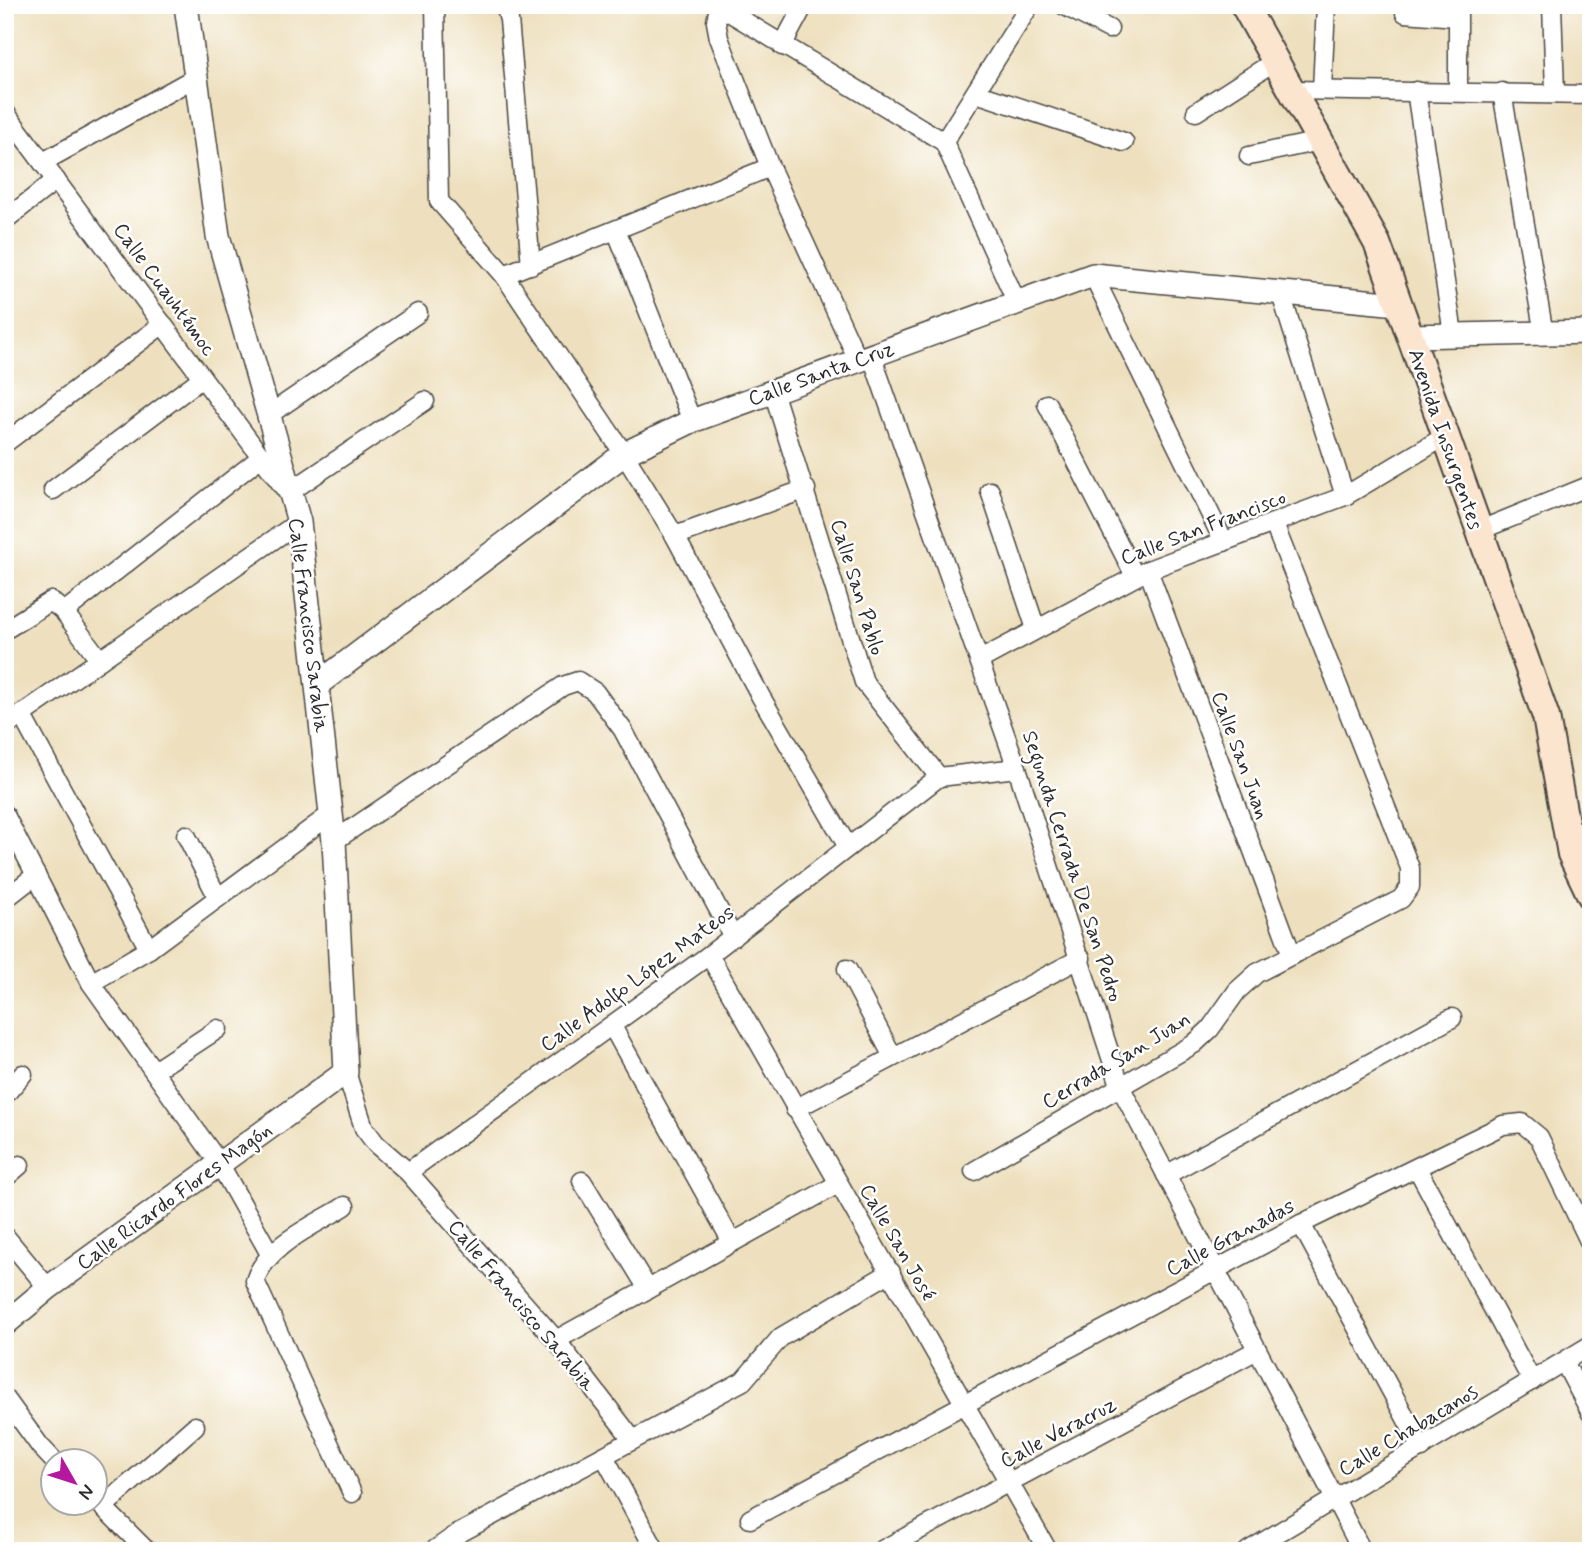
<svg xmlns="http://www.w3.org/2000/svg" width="1596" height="1556" font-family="Mynerve,sans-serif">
<rect width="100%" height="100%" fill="#fff"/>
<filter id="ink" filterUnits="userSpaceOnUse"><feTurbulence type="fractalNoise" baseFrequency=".0143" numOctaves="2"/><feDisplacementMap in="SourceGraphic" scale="14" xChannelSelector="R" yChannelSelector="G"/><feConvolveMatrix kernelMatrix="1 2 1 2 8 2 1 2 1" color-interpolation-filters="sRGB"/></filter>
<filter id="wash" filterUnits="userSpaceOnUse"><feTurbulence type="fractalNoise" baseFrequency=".00686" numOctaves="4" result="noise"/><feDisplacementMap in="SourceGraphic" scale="28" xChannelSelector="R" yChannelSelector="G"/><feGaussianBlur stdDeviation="1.57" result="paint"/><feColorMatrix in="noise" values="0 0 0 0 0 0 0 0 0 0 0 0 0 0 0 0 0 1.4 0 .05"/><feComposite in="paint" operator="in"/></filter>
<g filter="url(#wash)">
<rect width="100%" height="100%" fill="#eee0be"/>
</g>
<g filter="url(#ink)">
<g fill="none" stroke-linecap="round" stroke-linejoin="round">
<defs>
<g id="minor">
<polyline points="435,5 439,201 504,275 624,454 675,536 761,697 848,847"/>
<polyline points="505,5 509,20 531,265"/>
<polyline points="719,5 716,22 719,38 770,167 858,360"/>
<polyline points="1063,5 1109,29"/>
<polyline points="1458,5 1458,90"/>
<polyline points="1552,5 1555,92"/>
<polyline points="719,6 944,142 1017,303"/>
<polyline points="1405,13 1457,17"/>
<polyline points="782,46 804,5"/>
<polyline points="1291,90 1591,95"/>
<polyline points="1322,90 1326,5"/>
<polyline points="1416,91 1453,334"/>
<polyline points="1502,92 1544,334"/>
<polyline points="976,93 1124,142"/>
<polyline points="5,112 288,493 425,401"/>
<polyline points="1196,112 1275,61"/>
<polyline points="944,142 1030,5"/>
<polyline points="1249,156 1320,141"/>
<polyline points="43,162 196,77"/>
<polyline points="5,220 56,180"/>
<polyline points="616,230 692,421"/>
<polyline points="504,275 770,167"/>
<polyline points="1093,275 1224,542"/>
<polyline points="1280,291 1345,496"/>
<polyline points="871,354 1017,768 1121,1088 1362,1551"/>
<polyline points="773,391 864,682 939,777"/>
<polyline points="1047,404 1135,576"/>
<polyline points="267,416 418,313"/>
<polyline points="5,443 163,324"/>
<polyline points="53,490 202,378"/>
<polyline points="990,491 1036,629"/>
<polyline points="1478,531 1591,485"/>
<polyline points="675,536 806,489"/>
<polyline points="1148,570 1292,955"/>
<polyline points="64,612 260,458"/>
<polyline points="8,628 51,601 64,612 100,660"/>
<polyline points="980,660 1148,570 1345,496 1444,437"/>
<polyline points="21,714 149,949"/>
<polyline points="5,726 299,522"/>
<polyline points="939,777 1017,768"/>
<polyline points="5,815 91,983 219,1163 270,1254"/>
<polyline points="186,835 218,898"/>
<polyline points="1567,836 1591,827"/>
<polyline points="334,841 563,686 578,681 595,692 623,730 733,937"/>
<polyline points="5,899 36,875"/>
<polyline points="709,955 1048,1551"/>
<polyline points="847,969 893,1057"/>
<polyline points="91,983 149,949 331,814"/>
<polyline points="612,1026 732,1242"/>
<polyline points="154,1071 218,1029"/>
<polyline points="346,1072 364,1128 376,1144 408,1172 556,1340 633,1440"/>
<polyline points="5,1095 23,1074"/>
<polyline points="795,1109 1081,958"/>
<polyline points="1417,1168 1532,1381"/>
<polyline points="974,1171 1194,1044 1210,1029 1237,991 1257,973 1401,899 1410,887 1410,868 1274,524"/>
<polyline points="408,1172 709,955 939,777"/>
<polyline points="1166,1175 1452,1018"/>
<polyline points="5,1178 20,1165"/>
<polyline points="582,1181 648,1289"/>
<path d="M345 1206C314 1226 266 1245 255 1281L352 1493"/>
<polyline points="1301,1224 1422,1448"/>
<polyline points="5,1236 48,1288"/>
<polyline points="556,1340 838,1184"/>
<polyline points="1564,1362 1591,1413"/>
<polyline points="5,1398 40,1446 55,1462"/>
<polyline points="605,1458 656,1551"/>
<polyline points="95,1499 147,1551"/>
<polyline points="103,1507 195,1426"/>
<polyline points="750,1519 1301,1224 1503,1125 1522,1123 1539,1137 1591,1245"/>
<polyline points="433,1551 456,1535 743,1381 781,1337 891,1272"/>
<polyline points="880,1551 1257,1350"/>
<polyline points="1248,1551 1591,1345"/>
</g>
<g id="tertiary">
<polyline points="1410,336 1591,332"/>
<polyline points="318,684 624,454 692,421 1093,275 1398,304"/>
<polyline points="5,1324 48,1288 346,1072 334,841 299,522 218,236 186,5"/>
</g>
<polyline id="secondary" points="1244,5 1377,243 1546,717 1571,854 1591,896"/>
</defs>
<use href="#minor" stroke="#484641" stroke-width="21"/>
<use href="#tertiary" stroke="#484641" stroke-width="26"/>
<use href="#secondary" stroke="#484641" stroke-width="30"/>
<use href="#minor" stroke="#fff" stroke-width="18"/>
<use href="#tertiary" stroke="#fff" stroke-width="23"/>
<use href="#secondary" stroke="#fbe5cf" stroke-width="26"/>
</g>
</g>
<g text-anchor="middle" stroke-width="5" stroke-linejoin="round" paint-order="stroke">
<g font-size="21" fill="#2b2b2b" stroke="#fff">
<text transform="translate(165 289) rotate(54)" y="7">Calle Cuauhtémoc</text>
<text transform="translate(821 373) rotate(-20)" y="7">Calle Santa Cruz</text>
<text transform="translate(1446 439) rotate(71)" y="7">Avenida Insurgentes</text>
<text transform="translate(1203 527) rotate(-21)" y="7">Calle San Francisco</text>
<text transform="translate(858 587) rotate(73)" y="7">Calle San Pablo</text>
<text transform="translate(309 625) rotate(83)" y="7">Calle Francisco Sarabia</text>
<text transform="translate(1241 755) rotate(70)" y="7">Calle San Juan</text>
<text transform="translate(1073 866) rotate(72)" y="7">Segunda Cerrada De San Pedro</text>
<text transform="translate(637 978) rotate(-36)" y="7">Calle Adolfo López Mateos</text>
<text transform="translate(1116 1060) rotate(-31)" y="7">Cerrada San Juan</text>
<text transform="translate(174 1196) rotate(-36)" y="7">Calle Ricardo Flores Magón</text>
<text transform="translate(1230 1237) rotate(-28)" y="7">Calle Granadas</text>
<text transform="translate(898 1242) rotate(60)" y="7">Calle San José</text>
<text transform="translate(522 1305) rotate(50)" y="7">Calle Francisco Sarabia</text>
<text transform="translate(1408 1430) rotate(-31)" y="7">Calle Chabacanos</text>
<text transform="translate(1058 1432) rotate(-28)" y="7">Calle Veracruz</text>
</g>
</g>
<rect width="1596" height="1556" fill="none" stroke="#fff" stroke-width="28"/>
<g transform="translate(74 1482) rotate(129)"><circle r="33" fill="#ffffff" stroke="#aaaaaa" stroke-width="2"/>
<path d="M0-5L12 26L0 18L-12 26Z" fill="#b5179e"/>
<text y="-10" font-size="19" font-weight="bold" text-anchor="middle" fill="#2b2b2b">N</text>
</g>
</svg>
